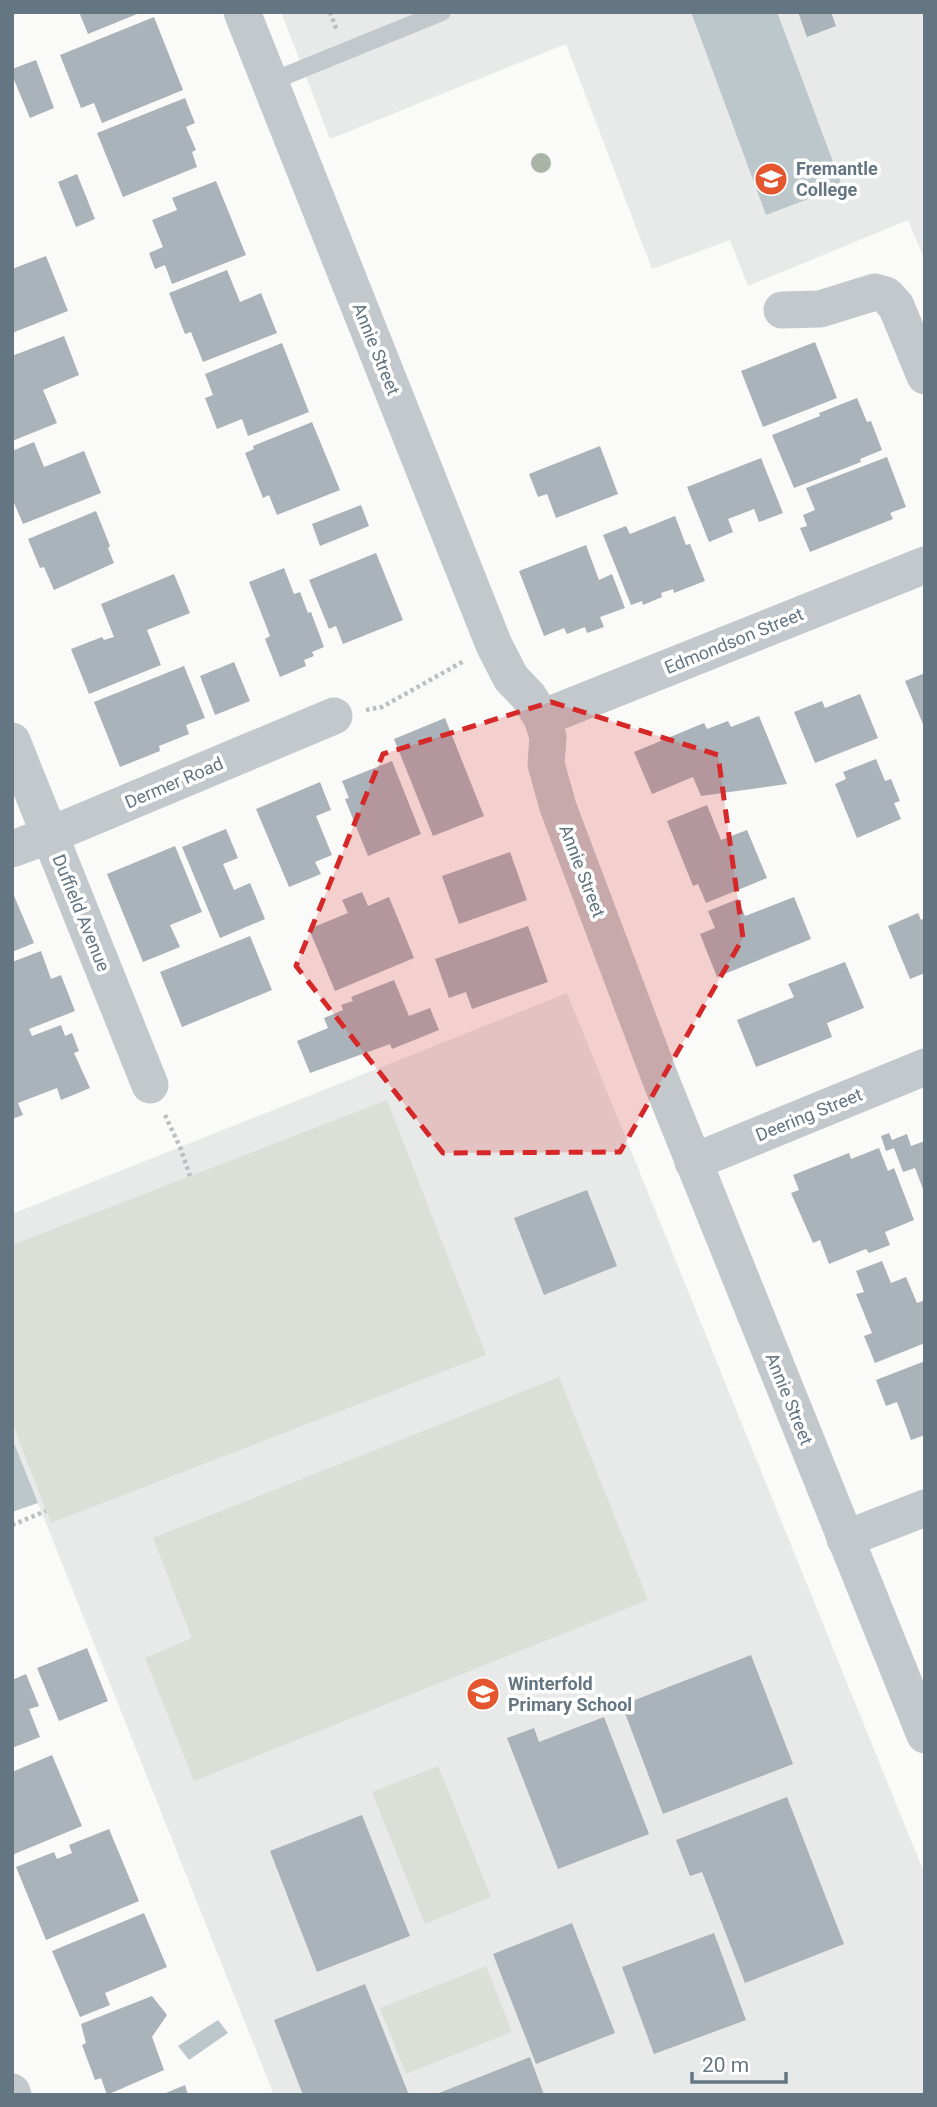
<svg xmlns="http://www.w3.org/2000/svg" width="937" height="2107" font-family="Roboto,sans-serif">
<rect width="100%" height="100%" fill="#fafaf8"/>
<g fill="#e8e9e9">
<polygon points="281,12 925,12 925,261 908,220 748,286 730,240 652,269 566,44 330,139"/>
<polygon points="567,993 925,1875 925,2095 274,2095 12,1438 12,1214"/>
</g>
<g fill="#dadfd7">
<polygon points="387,1100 486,1355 51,1523 12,1422 12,1245"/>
<polygon points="559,1377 648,1600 194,1781 145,1658 192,1638 153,1538"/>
<polygon points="438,1766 491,1897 425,1924 372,1792"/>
<polygon points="486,1966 512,2032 406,2074 380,2008"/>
</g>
<g fill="#bbc7cb">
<polygon points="691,12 777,12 842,186 766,215"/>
<polygon points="12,1438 38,1503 12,1512"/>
<polygon points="218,2020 228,2033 189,2060 178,2046"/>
</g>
<g fill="#aab3b9">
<polygon points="79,12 142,12 88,34"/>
<polygon points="798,12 831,12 836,26 807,37"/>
<polygon points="154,17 183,90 102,123 94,103 81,108 60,55"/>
<polygon points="36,60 54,108 30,118 12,75 12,69"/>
<polygon points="185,98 195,123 186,127 196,150 192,152 197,167 123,197 97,133"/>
<polygon points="77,174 95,219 76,227 58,182"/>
<polygon points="216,181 246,255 172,284 165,265 155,269 149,253 163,247 152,220 177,210 172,198"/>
<polygon points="46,256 68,311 12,333 12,269"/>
<polygon points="227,270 240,302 261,293 277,333 203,362 191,332 185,334 169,293"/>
<polygon points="64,336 79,375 43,390 57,423 12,441 12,356"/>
<polygon points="815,342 837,398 763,427 741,371"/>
<polygon points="282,343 309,412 248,436 242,419 217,429 205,398 213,395 205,374"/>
<polygon points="857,398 867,422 871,421 882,450 860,459 861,462 794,488 772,435 820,416 819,413"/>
<polygon points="312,422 340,490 277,515 269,495 263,498 245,453 254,449 253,446"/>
<polygon points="34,442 44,467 84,451 101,493 23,524 12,498 12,451"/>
<polygon points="600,446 618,494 556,518 547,494 538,497 529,474"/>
<polygon points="887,457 906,507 890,513 893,519 810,552 800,528 807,526 803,515 815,510 806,488"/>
<polygon points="761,458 783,513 759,522 754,509 728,519 733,532 709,542 687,487"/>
<polygon points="361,505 369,526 320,546 312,524"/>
<polygon points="96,511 110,546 108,548 114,563 54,590 44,567 40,568 28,539"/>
<polygon points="675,516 686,545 690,544 705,581 674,593 673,589 661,593 662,597 643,605 642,601 631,605 603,535 626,526 630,534"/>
<polygon points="586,545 599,580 612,574 625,608 600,617 604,627 587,633 585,627 567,634 564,628 544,636 519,571"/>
<polygon points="376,553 403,620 343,644 336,626 329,629 309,580"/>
<polygon points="284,568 294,594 300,592 308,613 311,612 324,647 312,652 314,656 304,660 306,666 280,677 265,639 270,636 249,582"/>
<polygon points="174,574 190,613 147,630 161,665 89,694 71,649 102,637 104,640 114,637 101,604"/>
<polygon points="234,662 250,701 215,715 200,676"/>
<polygon points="184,666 205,718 186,725 189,734 159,746 160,751 120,767 94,702"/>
<polygon points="925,673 925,729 905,681"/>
<polygon points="860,694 878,738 815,763 794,712 822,701 825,708"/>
<polygon points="759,716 787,784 701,796 693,777 652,794 634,752 704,723 707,729 728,721 731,727"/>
<polygon points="445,718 484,816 433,836 394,739"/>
<polygon points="876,759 885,781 891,779 900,801 894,803 901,819 857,838 835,784 846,779 843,772"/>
<polygon points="392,761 421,834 368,856 345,799 349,798 342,781"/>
<polygon points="320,782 331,810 316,816 332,855 315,862 321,874 289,887 256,809"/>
<polygon points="707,805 721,840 747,830 767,878 706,903 698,884 693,886 667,821"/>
<polygon points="226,829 238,858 223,864 234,890 250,883 265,919 220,938 182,847"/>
<polygon points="175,846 202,912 170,925 180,947 143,962 107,874"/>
<polygon points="510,852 527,900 459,924 442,876"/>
<polygon points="12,891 34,943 12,952"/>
<polygon points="362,892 368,906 389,897 414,958 335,991 309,929 348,913 342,900"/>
<polygon points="794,897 811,939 717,977 700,934 715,928 708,911 738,899 745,916"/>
<polygon points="918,913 921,920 925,918 925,973 910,979 888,926"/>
<polygon points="528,926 548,982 472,1009 466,992 449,998 435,959"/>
<polygon points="250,936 272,990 182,1027 160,972"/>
<polygon points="41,951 51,979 61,975 75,1011 29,1029 32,1036 61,1025 65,1036 72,1033 79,1051 74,1053 90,1088 61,1100 57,1088 18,1103 23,1115 12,1119 12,962"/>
<polygon points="845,962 864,1008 827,1023 832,1037 756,1067 737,1020 794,997 788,984"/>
<polygon points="394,980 409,1016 430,1008 439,1030 392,1049 390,1044 310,1073 297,1041 328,1028 324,1018 343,1010 341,1005 353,1001 351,997"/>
<polygon points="889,1133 892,1140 907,1134 911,1146 925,1141 925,1188 923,1189 915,1168 903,1172 894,1148 886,1151 881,1136"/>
<polygon points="879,1148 888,1171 894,1168 914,1220 885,1232 890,1245 869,1253 866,1249 829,1264 820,1240 813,1243 791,1193 799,1190 793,1175 849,1153 851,1159"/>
<polygon points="587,1190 617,1266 544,1295 514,1218"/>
<polygon points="882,1261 891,1283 906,1277 917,1303 925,1300 925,1343 875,1363 864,1336 872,1333 856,1294 864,1292 856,1271"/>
<polygon points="925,1361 925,1435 911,1440 897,1402 886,1406 876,1380"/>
<polygon points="87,1648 108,1701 59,1721 37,1668"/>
<polygon points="751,1655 793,1764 663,1814 622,1705"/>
<polygon points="26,1674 39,1706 29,1709 40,1737 12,1748 12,1680"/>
<polygon points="604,1717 649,1834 558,1869 507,1738 534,1728 539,1742"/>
<polygon points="52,1755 82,1826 12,1855 12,1772"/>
<polygon points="787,1797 844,1944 745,1983 702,1872 690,1876 676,1840"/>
<polygon points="362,1815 410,1936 317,1972 270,1851"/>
<polygon points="109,1829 139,1901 46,1940 16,1867 54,1852 57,1859 72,1853 69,1845"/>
<polygon points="144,1913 167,1967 105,1993 110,2005 80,2017 52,1951"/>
<polygon points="572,1923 615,2033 536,2064 493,1954"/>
<polygon points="714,1933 746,2020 654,2054 622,1967"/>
<polygon points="365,1984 409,2095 303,2095 274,2020"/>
<polygon points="152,1996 167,2015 152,2037 164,2070 107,2095 101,2078 95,2080 82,2045 86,2043 81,2024"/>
<polygon points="530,2057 544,2095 434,2095"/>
<polygon points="185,2085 188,2095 161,2095"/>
</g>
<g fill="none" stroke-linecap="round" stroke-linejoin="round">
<g stroke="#bbbfc2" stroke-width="4.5" stroke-dasharray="3.5 3.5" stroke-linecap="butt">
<polyline points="330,12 337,31"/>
<polyline points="366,710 382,707 464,661"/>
<polyline points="165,1115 180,1147 190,1176"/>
<polyline points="12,1525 46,1511"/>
</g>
<polyline stroke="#c3c8cc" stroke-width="18" points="270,82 442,12"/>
<g stroke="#c3c8cc" stroke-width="37">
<polyline points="242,12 494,645 511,678 529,697 542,718 548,737 546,764 558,807 662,1083 925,1735"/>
<polyline points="782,310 820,309 875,292 886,295 896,306 925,376"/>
<polyline points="542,718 925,565"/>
<polyline points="12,741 150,1085"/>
<polyline points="12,849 50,835 334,716"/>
<polyline points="693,1162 925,1067"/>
<polyline points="845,1539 925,1508"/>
<polyline points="12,2092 13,2095"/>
</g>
</g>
<circle fill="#aab4a7" cx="541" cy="163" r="10"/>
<path fill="#d62828" fill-opacity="0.2" stroke="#d62828" stroke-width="5" stroke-dasharray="14 9" stroke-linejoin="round" d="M551 702 718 755 743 938 620 1152 443 1153 296 966 383 754Z"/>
<defs>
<symbol id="school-disc" viewBox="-11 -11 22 22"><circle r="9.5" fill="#e4572e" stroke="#fff"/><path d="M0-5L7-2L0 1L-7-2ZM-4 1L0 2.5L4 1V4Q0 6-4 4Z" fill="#fff"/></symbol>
</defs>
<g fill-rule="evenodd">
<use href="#school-disc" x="752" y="160" width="38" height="38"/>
<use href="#school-disc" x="464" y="1675" width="38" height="38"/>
</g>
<g text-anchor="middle" stroke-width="7" stroke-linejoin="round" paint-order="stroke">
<g font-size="18" font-weight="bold" fill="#657683" stroke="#fff" text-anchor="start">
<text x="796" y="175">Fremantle<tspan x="796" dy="21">College</tspan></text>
<text x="508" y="1690">Winterfold<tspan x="508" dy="21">Primary School</tspan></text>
</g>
<g font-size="18" fill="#657683" stroke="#fff">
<text transform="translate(376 349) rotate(68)" y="6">Annie Street</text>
<text transform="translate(734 641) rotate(-22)" y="6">Edmondson Street</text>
<text transform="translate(174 783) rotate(-23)" y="6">Dermer Road</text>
<text transform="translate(582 871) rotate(69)" y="6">Annie Street</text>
<text transform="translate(81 913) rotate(68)" y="6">Duffield Avenue</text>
<text transform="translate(809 1115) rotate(-22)" y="6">Deering Street</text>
<text transform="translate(789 1399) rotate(68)" y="6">Annie Street</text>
</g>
</g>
<rect width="937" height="2107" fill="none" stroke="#657683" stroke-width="28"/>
<path d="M692 2072v10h94v-10" fill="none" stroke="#657683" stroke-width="3.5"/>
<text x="702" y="2072" font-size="21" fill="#657683" stroke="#ffffff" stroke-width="5" paint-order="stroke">20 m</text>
</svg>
